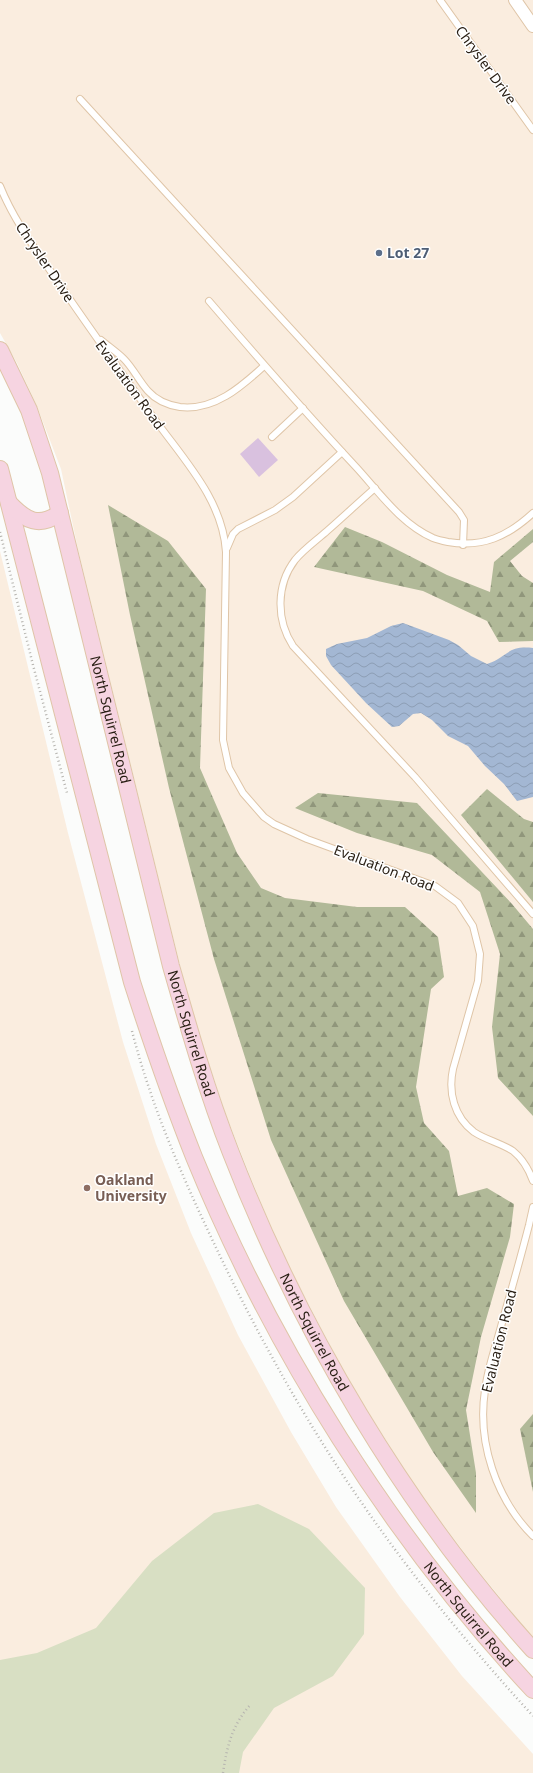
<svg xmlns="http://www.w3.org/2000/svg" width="533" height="1773" font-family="'Noto Sans',sans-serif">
<defs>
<pattern id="forest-firs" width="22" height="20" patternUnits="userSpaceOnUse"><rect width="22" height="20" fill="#b1b998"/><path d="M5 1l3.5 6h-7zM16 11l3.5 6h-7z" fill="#90967b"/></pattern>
<pattern id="water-waves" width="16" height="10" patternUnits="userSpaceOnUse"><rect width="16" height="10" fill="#a3b7d3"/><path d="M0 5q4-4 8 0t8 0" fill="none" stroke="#8c9db4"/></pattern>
</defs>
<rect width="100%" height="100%" fill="#fbfcfb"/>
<g fill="#faeddf">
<polygon points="0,0 533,0 533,1638 476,1568 420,1494 360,1399 334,1353 282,1253 250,1176 226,1115 205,1052 187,993 166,909 78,549 61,469 36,404 17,363 0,333"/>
<polygon points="0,551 68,833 123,1042 156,1144 191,1233 238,1335 291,1432 336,1507 400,1597 462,1676 533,1754 533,1773 0,1773"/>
</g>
<polygon fill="#d8dfc3" points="258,1504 309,1529 365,1588 364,1634 333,1676 274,1708 243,1752 239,1773 0,1773 0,1660 37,1653 96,1628 152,1561 214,1513"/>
<g fill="url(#forest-firs)">
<polygon points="108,505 168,541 206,589 200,768 237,853 261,888 285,898 357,907 405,907 438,937 444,977 431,989 416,1087 424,1123 449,1151 458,1196 487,1188 514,1204 510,1237 481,1337 466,1410 476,1473 476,1513 433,1452 344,1301 271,1140 214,959 169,788 130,615"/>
<polygon points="345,527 382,542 447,575 490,592 494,562 533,529 533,542 510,561 522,576 533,583 533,641 499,642 487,621 423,591 314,567"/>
<polygon points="487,789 524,819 533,822 533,902 461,815"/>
<polygon points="318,793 417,803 512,904 533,929 533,1116 498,1078 492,1027 500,954 480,892 432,855 357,833 295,808"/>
<polygon points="533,1414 533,1492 520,1429"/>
</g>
<path fill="url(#water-waves)" d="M403 623 449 640 458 645 471 656 487 664C508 657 507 645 533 648V797L517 801 504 784 485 766 468 746 448 736 432 720 421 713 413 714 399 726 392 727 366 703 331 665 326 656V649L337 644 367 638 391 626Z"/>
<polygon fill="#d9c1df" points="258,438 278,460 259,477 240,454"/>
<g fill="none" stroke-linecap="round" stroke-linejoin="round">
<defs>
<g id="lane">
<polyline points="440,0 533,130"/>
<polyline points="80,99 459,512 464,520 463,545"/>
<path d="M0 186C14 221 37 251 58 282 90 329 123 375 156 421 185 461 223 501 226 552L223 740 229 768 243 793 264 817 274 824 307 839 435 886 458 903 473 926 480 954 478 981 453 1069C448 1092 454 1117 474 1132 486 1140 501 1143 513 1151 523 1159 529 1170 533 1181"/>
<path d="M209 301C257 357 306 413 356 467 379 492 401 524 433 538 438 540 443 541 448 542 483 548 508 536 533 513"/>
<path d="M101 340C108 346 117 352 124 359 133 368 139 381 148 391 156 400 167 405 180 407 214 411 241 387 264 366"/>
<polyline points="272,437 303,408"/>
<path d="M375 488C359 502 343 517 327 531 317 540 304 549 295 560 276 585 276 620 293 646L415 777 533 914"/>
<polyline points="227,548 233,534 238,529 275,510 293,497 342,452"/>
<path d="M533 1207 529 1225C521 1256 512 1288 503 1319 497 1343 488 1366 485 1390 477 1442 496 1499 533 1536"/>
</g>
<polyline id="street" points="515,0 533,26"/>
<g id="secondary">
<path id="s1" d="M0 350 29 410 50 473 171 966C189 1029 207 1092 231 1153 300 1331 405 1508 533 1650"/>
<path id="s2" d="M0 469 132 982C151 1041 171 1099 194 1157 273 1350 391 1537 533 1690"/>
<path d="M9 503C26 521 39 528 60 513"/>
</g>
</defs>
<use href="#lane" stroke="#dfc5a7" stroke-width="8"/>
<use href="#street" stroke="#dfc5a7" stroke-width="14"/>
<use href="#secondary" stroke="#dfc5a7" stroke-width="18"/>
<g stroke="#b6b4af" stroke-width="2.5" stroke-dasharray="1 3" stroke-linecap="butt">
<polyline points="0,532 33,665 67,793"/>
<path d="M132 1031C152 1109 185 1183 220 1256 260 1339 305 1420 357 1496 410 1574 470 1647 533 1716"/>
<path d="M223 1773C227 1746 232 1725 251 1704"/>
</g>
<use href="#lane" stroke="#fff" stroke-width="6"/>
<use href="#street" stroke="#fff" stroke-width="12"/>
<use href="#secondary" stroke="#f6d4e1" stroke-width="16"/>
</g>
<circle fill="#5c6f8a" stroke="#fff" stroke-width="1.5" cx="379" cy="253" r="4"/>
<circle fill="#8d6e63" stroke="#fff" stroke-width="1.5" cx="87" cy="1188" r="4"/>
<g text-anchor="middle" stroke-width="3" stroke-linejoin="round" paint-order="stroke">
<g font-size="14" fill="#271d12" stroke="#fff">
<text transform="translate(486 65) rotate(54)" y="5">Chrysler Drive</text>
<text transform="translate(45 262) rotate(56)" y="5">Chrysler Drive</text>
<text transform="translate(130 385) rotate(54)" y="5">Evaluation Road</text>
<text dy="5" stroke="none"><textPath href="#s1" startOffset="387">North Squirrel Road</textPath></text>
<text transform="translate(384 868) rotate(21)" y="5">Evaluation Road</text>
<text dy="5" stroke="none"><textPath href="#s1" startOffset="711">North Squirrel Road</textPath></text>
<text dy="5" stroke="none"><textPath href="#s1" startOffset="1035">North Squirrel Road</textPath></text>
<text transform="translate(499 1341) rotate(-76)" y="5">Evaluation Road</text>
<text dy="5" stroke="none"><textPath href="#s2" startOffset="1251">North Squirrel Road</textPath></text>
</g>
<g font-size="14" font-weight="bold" fill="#4e5e75" stroke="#fff" text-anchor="start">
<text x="387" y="258">Lot 27</text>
</g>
<g font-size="14" font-weight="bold" fill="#785e54" stroke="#fff" text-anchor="start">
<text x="95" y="1185">Oakland<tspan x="95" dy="16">University</tspan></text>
</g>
</g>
</svg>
